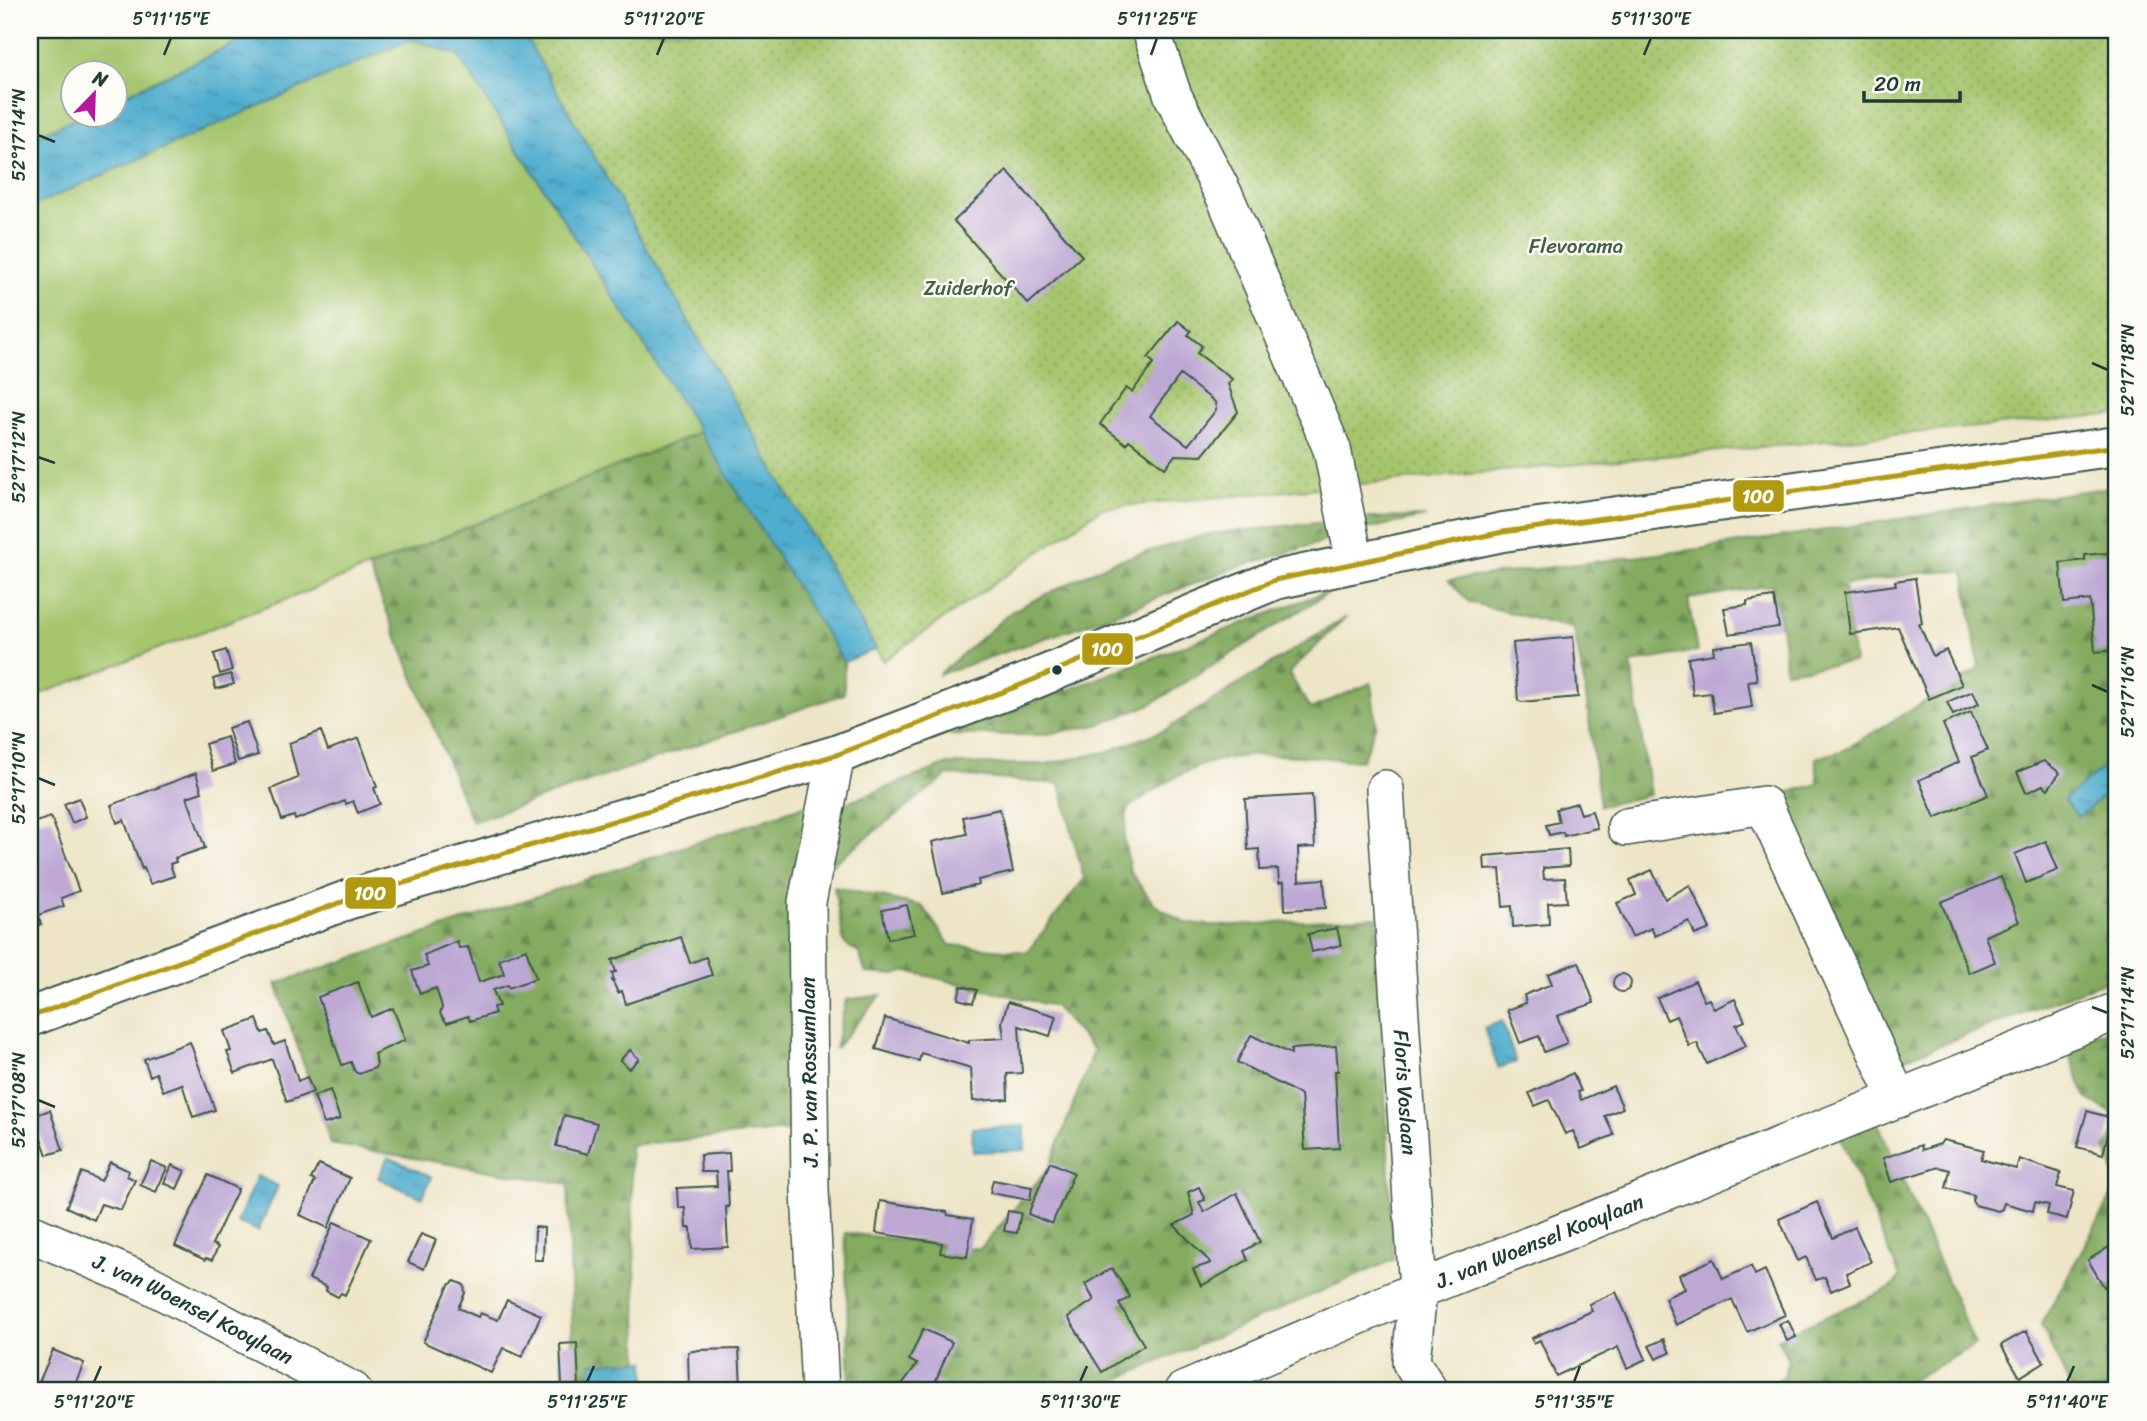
<svg xmlns="http://www.w3.org/2000/svg" width="2147" height="1421" font-family="Sriracha,sans-serif">
<defs>
<pattern id="forest-firs" width="22" height="20" patternUnits="userSpaceOnUse" patternTransform="scale(1.75)"><rect width="22" height="20" fill="#84ab61"/><path d="M5 1l3.5 6h-7zM16 11l3.5 6h-7z" fill="#6b8c51"/></pattern>
<pattern id="park-dots" width="8" height="8" patternUnits="userSpaceOnUse" patternTransform="scale(1.75)"><rect width="8" height="8" fill="#a6c66e"/><path d="M2 2h.1M6 6h.1" fill="none" stroke="#87a25b" stroke-width="1.8" stroke-linecap="round"/></pattern>
<pattern id="water-ripples" width="26" height="14" patternUnits="userSpaceOnUse" patternTransform="scale(1.75)"><rect width="26" height="14" fill="#50adce"/><path d="M2 4q2-2 4 0t4 0M15 11q2-2 4 0t4 0" fill="none" stroke="#428ea8"/></pattern>
</defs>
<rect width="100%" height="100%" fill="#fdfcf7"/>
<filter id="ink" filterUnits="userSpaceOnUse"><feTurbulence type="fractalNoise" baseFrequency=".0143" numOctaves="2"/><feDisplacementMap in="SourceGraphic" scale="14" xChannelSelector="R" yChannelSelector="G"/><feConvolveMatrix kernelMatrix="1 2 1 2 8 2 1 2 1" color-interpolation-filters="sRGB"/></filter>
<filter id="wash" filterUnits="userSpaceOnUse"><feTurbulence type="fractalNoise" baseFrequency=".00686" numOctaves="4" result="noise"/><feDisplacementMap in="SourceGraphic" scale="28" xChannelSelector="R" yChannelSelector="G"/><feGaussianBlur stdDeviation="1.57" result="paint"/><feColorMatrix in="noise" values="0 0 0 0 0 0 0 0 0 0 0 0 0 0 0 0 0 1.4 0 .05"/><feComposite in="paint" operator="in"/></filter>
<g filter="url(#wash)">
<rect width="100%" height="100%" fill="#eee5c7"/>
<g fill="#a6c66e" stroke="#628251" stroke-width="2">
<polygon points="30,30 264,30 116,99 116,74 74,74 74,116 81,116 30,139"/>
<polygon points="411,39 458,55 700,432 352,574 30,698 30,207"/>
</g>
<g fill="url(#forest-firs)" stroke="#52744a" stroke-width="2">
<polygon points="700,432 844,662 844,694 472,822 369,568"/>
<polygon points="2117,486 2117,977 1875,1070 1760,800 1818,784 1816,758 1842,751 1979,669 1964,571 1920,573 1844,585 1854,662 1785,671 1783,639 1773,585 1688,599 1697,651 1631,663 1650,795 1600,806 1585,688 1574,629 1469,602 1449,580 1706,548"/>
<polygon points="1426,517 1366,529 1363,518"/>
<polygon points="1335,521 1339,537 1231,569 1121,612 938,675 1012,611 1112,562 1208,534"/>
<polygon points="1336,588 1151,704 1098,725 1042,735 949,735"/>
<path d="M1346 617 1289 673 1310 709 1371 683 1376 724 1362 761C1312 757 1245 747 1197 767 1172 777 1150 793 1128 808L1124 839 1130 872 1155 905 1186 923 1221 926 1377 917 1393 1260 1091 1391H850L845 1233 980 1249 1049 1168 1094 1050 1054 1006 907 971 894 975 866 973 859 953 844 943 834 887 922 906 950 945 1027 952 1084 879 1060 784 948 775 831 865 828 810 948 764H1045L1106 752 1165 730Z"/>
<polygon points="810,804 820,1127 630,1145 640,1391 574,1391 568,1184 331,1144 276,984"/>
<polygon points="881,995 835,1049 846,1000"/>
<polygon points="2117,1030 2117,1116 2086,1098 2064,1040"/>
<polygon points="1874,1114 1975,1345 1892,1391 1757,1391 1784,1377 1788,1359 1778,1338 1891,1288 1900,1277 1837,1129"/>
<polygon points="2117,1127 2117,1180 2105,1149"/>
<polygon points="2117,1186 2117,1391 2072,1391 2041,1325"/>
</g>
<polygon fill="url(#park-dots)" stroke="#628251" stroke-width="2" points="521,30 2117,30 2117,414 1102,508 883,661"/>
<g fill="url(#water-ripples)" stroke="#387581" stroke-width="2">
<polygon points="264,30 522,30 876,649 844,662 700,432 458,55 411,39 30,207 30,139 81,116 116,116 116,99"/>
<polygon points="2103,768 2117,785 2078,817 2064,800"/>
<polygon points="1502,1021 1516,1062 1498,1068 1484,1028"/>
<polygon points="1025,1126 1025,1150 973,1152 972,1128"/>
<polygon points="388,1157 432,1177 422,1198 378,1178"/>
<polygon points="257,1176 278,1186 258,1231 237,1222"/>
<polygon points="645,1361 646,1380 592,1383 591,1363"/>
</g>
<g id="blocks">
<g fill="#bda8d4" fill-rule="evenodd">
<polygon points="1007,171 1082,256 1028,304 954,221"/>
<path d="M1178 321 1191 331 1188 335 1202 346 1197 353 1232 379 1228 384 1238 412 1202 456 1175 455 1165 468 1129 440 1126 444 1100 424 1126 388 1132 392 1154 363 1148 358ZM1180 375 1215 402 1216 410 1188 445 1150 416Z"/>
<polygon points="2117,552 2117,650 2095,652 2090,600 2064,603 2060,563 2085,560 2085,555"/>
<polygon points="1915,578 1922,623 1919,624 1933,656 1946,650 1962,685 1929,699 1898,627 1850,634 1845,592 1896,585 1895,581"/>
<polygon points="1774,597 1779,627 1729,634 1724,608 1747,605 1747,601"/>
<polygon points="1573,637 1578,697 1521,702 1518,700 1513,643"/>
<polygon points="1751,642 1757,680 1748,681 1752,707 1714,713 1711,693 1693,695 1688,658 1714,654 1713,647"/>
<polygon points="226,650 232,670 220,674 214,654"/>
<polygon points="231,674 234,684 216,689 213,679"/>
<polygon points="1973,691 1979,704 1953,715 1947,702"/>
<polygon points="1971,712 1988,750 1972,757 1988,795 1935,818 1919,780 1959,762 1943,724"/>
<polygon points="247,722 258,755 238,761 228,728"/>
<polygon points="321,731 328,750 359,738 377,787 374,788 380,804 358,813 353,801 346,804 345,801 295,820 294,816 282,820 271,789 298,778 289,743"/>
<polygon points="227,737 235,764 213,771 205,744"/>
<polygon points="2044,761 2060,773 2048,789 2043,785 2026,793 2017,772"/>
<polygon points="196,773 202,792 187,797 205,848 175,858 176,862 170,864 174,876 150,884 144,868 142,869 124,820 117,823 111,805"/>
<polygon points="1312,795 1315,847 1298,848 1299,881 1324,879 1326,908 1285,910 1284,882 1279,883 1278,869 1260,870 1259,849 1248,850 1245,799"/>
<polygon points="79,798 86,817 72,823 64,804"/>
<polygon points="1577,803 1581,814 1592,811 1597,828 1564,836 1563,832 1549,835 1546,825 1559,822 1556,809"/>
<polygon points="1000,809 1013,872 978,880 979,885 943,893 932,842 967,834 963,817"/>
<polygon points="51,817 79,891 61,898 64,906 38,915 41,924 30,929 30,824"/>
<polygon points="2046,841 2058,870 2026,883 2015,854"/>
<polygon points="1568,849 1569,866 1543,868 1544,879 1565,878 1567,902 1548,903 1549,924 1513,927 1512,906 1503,907 1500,869 1485,870 1484,856"/>
<polygon points="1652,870 1665,899 1690,885 1710,929 1695,935 1689,921 1655,936 1651,928 1632,937 1617,903 1636,895 1630,880"/>
<polygon points="2001,877 2019,922 1985,936 1995,962 1969,973 1941,902"/>
<polygon points="907,905 914,934 888,939 882,910"/>
<polygon points="1337,928 1341,945 1312,952 1308,934"/>
<polygon points="681,937 690,963 706,957 712,975 626,1004 622,991 618,993 612,980 614,980 612,973 616,972 612,960"/>
<polygon points="457,941 459,948 468,947 479,982 504,974 499,959 526,949 536,978 509,988 508,985 493,990 499,1006 493,1007 495,1013 470,1021 468,1016 447,1023 440,1014 442,1007 436,988 420,994 412,971 428,966 424,955"/>
<polygon points="1579,962 1594,1003 1557,1016 1567,1043 1544,1052 1539,1036 1520,1043 1507,1010 1526,1003 1524,995 1552,984 1548,974"/>
<circle cx="1622" cy="983" r="9"/>
<polygon points="1695,981 1704,1001 1709,999 1714,1009 1735,999 1745,1021 1736,1025 1746,1046 1707,1064 1697,1043 1689,1046 1676,1016 1667,1020 1657,998"/>
<polygon points="358,982 371,1017 393,1008 405,1040 374,1054 377,1064 375,1068 359,1074 355,1072 351,1062 342,1065 318,997"/>
<polygon points="961,986 977,990 973,1003 958,999"/>
<polygon points="1008,1002 1056,1016 1050,1036 1019,1026 1022,1073 1007,1074 1008,1099 973,1101 971,1068 921,1053 919,1061 876,1049 885,1018 969,1043 969,1040 1004,1038 1002,1022"/>
<polygon points="257,1019 262,1033 268,1031 274,1045 285,1041 298,1081 307,1077 313,1092 287,1102 272,1059 235,1073 227,1052 231,1051 224,1031"/>
<polygon points="1251,1035 1291,1054 1291,1049 1336,1046 1338,1071 1335,1071 1339,1148 1305,1150 1301,1095 1237,1062"/>
<polygon points="190,1042 215,1110 193,1117 182,1084 163,1091 156,1073 150,1076 144,1059"/>
<polygon points="630,1050 639,1059 629,1069 620,1060"/>
<polygon points="1573,1073 1581,1091 1578,1092 1581,1100 1613,1086 1623,1108 1605,1116 1614,1135 1581,1149 1573,1131 1565,1134 1549,1100 1535,1106 1529,1093"/>
<polygon points="330,1090 340,1119 324,1124 314,1096"/>
<polygon points="50,1110 63,1150 47,1155 33,1116"/>
<polygon points="2087,1111 2112,1118 2103,1154 2077,1147"/>
<polygon points="564,1115 597,1123 588,1154 556,1146"/>
<polygon points="1943,1140 1984,1150 1981,1159 2016,1169 2019,1159 2061,1173 2057,1187 2074,1191 2067,1219 2047,1214 2049,1205 2035,1202 2033,1211 2004,1203 2002,1209 1998,1211 1975,1205 1972,1201 1974,1195 1946,1188 1950,1170 1939,1167 1891,1182 1883,1158 1921,1145 1922,1150 1940,1144"/>
<polygon points="729,1153 730,1171 727,1171 729,1207 726,1207 728,1247 692,1249 691,1228 686,1228 685,1208 678,1208 677,1188 717,1186 716,1172 701,1172 700,1155"/>
<polygon points="151,1161 167,1168 156,1192 140,1185"/>
<polygon points="110,1162 129,1171 127,1176 135,1180 121,1210 101,1204 94,1220 66,1207 82,1172 101,1181"/>
<polygon points="1050,1162 1074,1173 1052,1224 1028,1214"/>
<polygon points="319,1164 350,1178 328,1228 300,1215 315,1181 311,1179"/>
<polygon points="172,1165 185,1171 177,1189 164,1183"/>
<polygon points="208,1175 238,1189 212,1244 218,1247 212,1260 206,1258 205,1260 175,1246"/>
<polygon points="993,1180 1032,1187 1030,1200 990,1193"/>
<polygon points="1199,1187 1205,1200 1199,1202 1204,1212 1237,1193 1260,1242 1244,1251 1248,1260 1201,1286 1193,1269 1211,1263 1174,1225 1194,1215 1188,1192"/>
<polygon points="880,1201 947,1212 948,1215 973,1219 967,1257 940,1253 942,1243 876,1233"/>
<polygon points="1817,1202 1833,1238 1855,1227 1871,1262 1846,1273 1850,1283 1831,1291 1825,1277 1816,1280 1806,1257 1798,1261 1779,1219"/>
<polygon points="1008,1211 1021,1213 1017,1233 1004,1231"/>
<polygon points="334,1222 371,1239 345,1295 341,1293 338,1297 326,1291 327,1287 309,1279"/>
<polygon points="535,1227 544,1228 543,1260 534,1260"/>
<polygon points="421,1234 436,1240 424,1269 408,1262"/>
<polygon points="2114,1244 2117,1249 2117,1280 2104,1287 2088,1260"/>
<polygon points="1714,1259 1723,1279 1751,1266 1755,1275 1765,1270 1785,1315 1747,1332 1732,1299 1676,1325 1665,1298 1685,1289 1679,1275"/>
<polygon points="1112,1268 1130,1297 1119,1304 1144,1345 1102,1372 1068,1317 1094,1300 1085,1284"/>
<polygon points="455,1281 464,1285 465,1293 458,1308 478,1317 480,1313 498,1320 507,1300 541,1315 522,1357 503,1348 491,1373 423,1342 449,1285"/>
<polygon points="1616,1292 1646,1359 1627,1368 1618,1347 1556,1376 1540,1340 1534,1343 1532,1338 1592,1311 1589,1304"/>
<polygon points="1788,1320 1796,1337 1787,1341 1779,1324"/>
<polygon points="923,1329 952,1342 936,1380 952,1391 897,1391 917,1364 909,1360"/>
<polygon points="2026,1331 2044,1362 2020,1377 2001,1345"/>
<polygon points="1664,1339 1670,1353 1656,1359 1649,1346"/>
<polygon points="577,1343 579,1385 562,1386 560,1344"/>
<polygon points="739,1349 741,1386 738,1386 738,1391 689,1390 688,1352 699,1350"/>
<polygon points="53,1350 84,1363 72,1391 35,1391"/>
</g>
</g>
</g>
<g filter="url(#ink)">
<use href="#blocks" fill-opacity="0" stroke="#3e564a" stroke-width="2"/>
<g fill="none" stroke-linecap="round" stroke-linejoin="round">
<defs>
<g id="minor">
<polyline points="1151,30 1173,96 1226,199 1332,449 1355,563"/>
<path id="s1" d="M1385 789 1418 1290 1411 1362 1429 1391"/>
<polyline points="1626,827 1764,805 1898,1099"/>
<path id="s2" d="M30 1233 147 1283 353 1391"/>
<polyline points="820,1391 810,1190 807,902 836,755"/>
<path id="s3" d="M1183 1391 1418 1290 2117 1011"/>
</g>
<polyline id="major" points="30,1017 350,899 836,755 1018,686 1275,580 1503,532 2117,446"/>
</defs>
<use href="#minor" stroke="#3e564a" stroke-width="40"/>
<use href="#major" stroke="#3e564a" stroke-width="42"/>
<use href="#minor" stroke="#fff" stroke-width="37"/>
<use href="#major" stroke="#fff" stroke-width="38"/>
<defs>
<polyline id="bus-1" points="30,1017 350,899 836,755 1018,686 1275,580 1503,532 2117,446"/>
</defs>
<use href="#bus-1" stroke="#fdfcf7" stroke-width="10"/>
<use href="#bus-1" stroke="#b19a12" stroke-width="5"/>
</g>
</g>
<path fill="none" stroke="#1f3d34" stroke-width="2.5" d="M164 55 171 38M657 55 664 38M1151 55 1157 38M1644 55 1651 38M38 135 55 142M2092 363 2108 370M38 457 55 463M2092 685 2108 692M38 778 55 785M2092 1007 2108 1013M38 1100 55 1107M94 1382 101 1366M587 1382 594 1366M1080 1382 1087 1366M1574 1382 1580 1366M2067 1382 2074 1366"/>
<circle fill="#1f3d34" stroke="#fdfcf7" stroke-width="2.5" cx="1057" cy="670" r="6"/>
<g text-anchor="middle" stroke-width="5" stroke-linejoin="round" paint-order="stroke">
<g font-size="21" fill="#415f42" stroke="#fdfcf7">
<text x="1576" y="253">Flevorama</text>
<text x="968" y="295">Zuiderhof</text>
</g>
<g font-size="21" fill="#1f3d34" stroke="#fdfcf7">
<text transform="translate(809 1072) rotate(-91)" y="7">J. P. van Rossumlaan</text>
<text dy="7" stroke="none"><textPath href="#s1" startOffset="304">Floris Voslaan</textPath></text>
<text dy="7" stroke="none"><textPath href="#s3" startOffset="387">J. van Woensel Kooylaan</textPath></text>
<text dy="7" stroke="none"><textPath href="#s2" startOffset="180">J. van Woensel Kooylaan</textPath></text>
</g>
</g>
<g stroke="#fdfcf7" stroke-width="2.5">
<rect x="1732" y="479" width="53" height="34" rx="7" fill="#b19a12"/>
<rect x="1081" y="632" width="53" height="34" rx="7" fill="#b19a12"/>
<rect x="344" y="876" width="53" height="34" rx="7" fill="#b19a12"/>
</g>
<g font-size="19" text-anchor="middle" font-weight="bold" fill="#fff">
<text x="1758" y="503">100</text>
<text x="1107" y="656">100</text>
<text x="370" y="900">100</text>
</g>
<rect width="2147" height="1421" fill="none" stroke="#fdfcf7" stroke-width="77"/>
<g transform="translate(94 94) rotate(23)"><circle r="33" fill="#fdfcf7" stroke="#a4b0a9" stroke-width="2"/>
<path d="M0-5L12 26L0 18L-12 26Z" fill="#b5179e"/>
<text y="-10" font-size="19" font-weight="bold" text-anchor="middle" fill="#1f3d34">N</text>
</g>
<path d="M1864 91v10h96v-10" fill="none" stroke="#1f3d34" stroke-width="3.5"/>
<text x="1874" y="91" font-size="21" fill="#1f3d34" stroke="#fdfcf7" stroke-width="5" paint-order="stroke">20 m</text>
<rect x="38" y="38" width="2070" height="1344" fill="none" stroke="#1f3d34" stroke-width="2.5"/>
<g font-size="18" text-anchor="middle" fill="#1f3d34">
<text x="171" y="25">5°11'15"E</text>
<text x="664" y="25">5°11'20"E</text>
<text x="1157" y="25">5°11'25"E</text>
<text x="1651" y="25">5°11'30"E</text>
<text transform="translate(19 135) rotate(-90)" y="6">52°17'14"N</text>
<text transform="translate(2128 370) rotate(-90)" y="6">52°17'18"N</text>
<text transform="translate(19 457) rotate(-90)" y="6">52°17'12"N</text>
<text transform="translate(2128 692) rotate(-90)" y="6">52°17'16"N</text>
<text transform="translate(19 778) rotate(-90)" y="6">52°17'10"N</text>
<text transform="translate(2128 1013) rotate(-90)" y="6">52°17'14"N</text>
<text transform="translate(19 1100) rotate(-90)" y="6">52°17'08"N</text>
<text x="94" y="1408">5°11'20"E</text>
<text x="587" y="1408">5°11'25"E</text>
<text x="1080" y="1408">5°11'30"E</text>
<text x="1574" y="1408">5°11'35"E</text>
<text x="2067" y="1408">5°11'40"E</text>
</g>
</svg>
